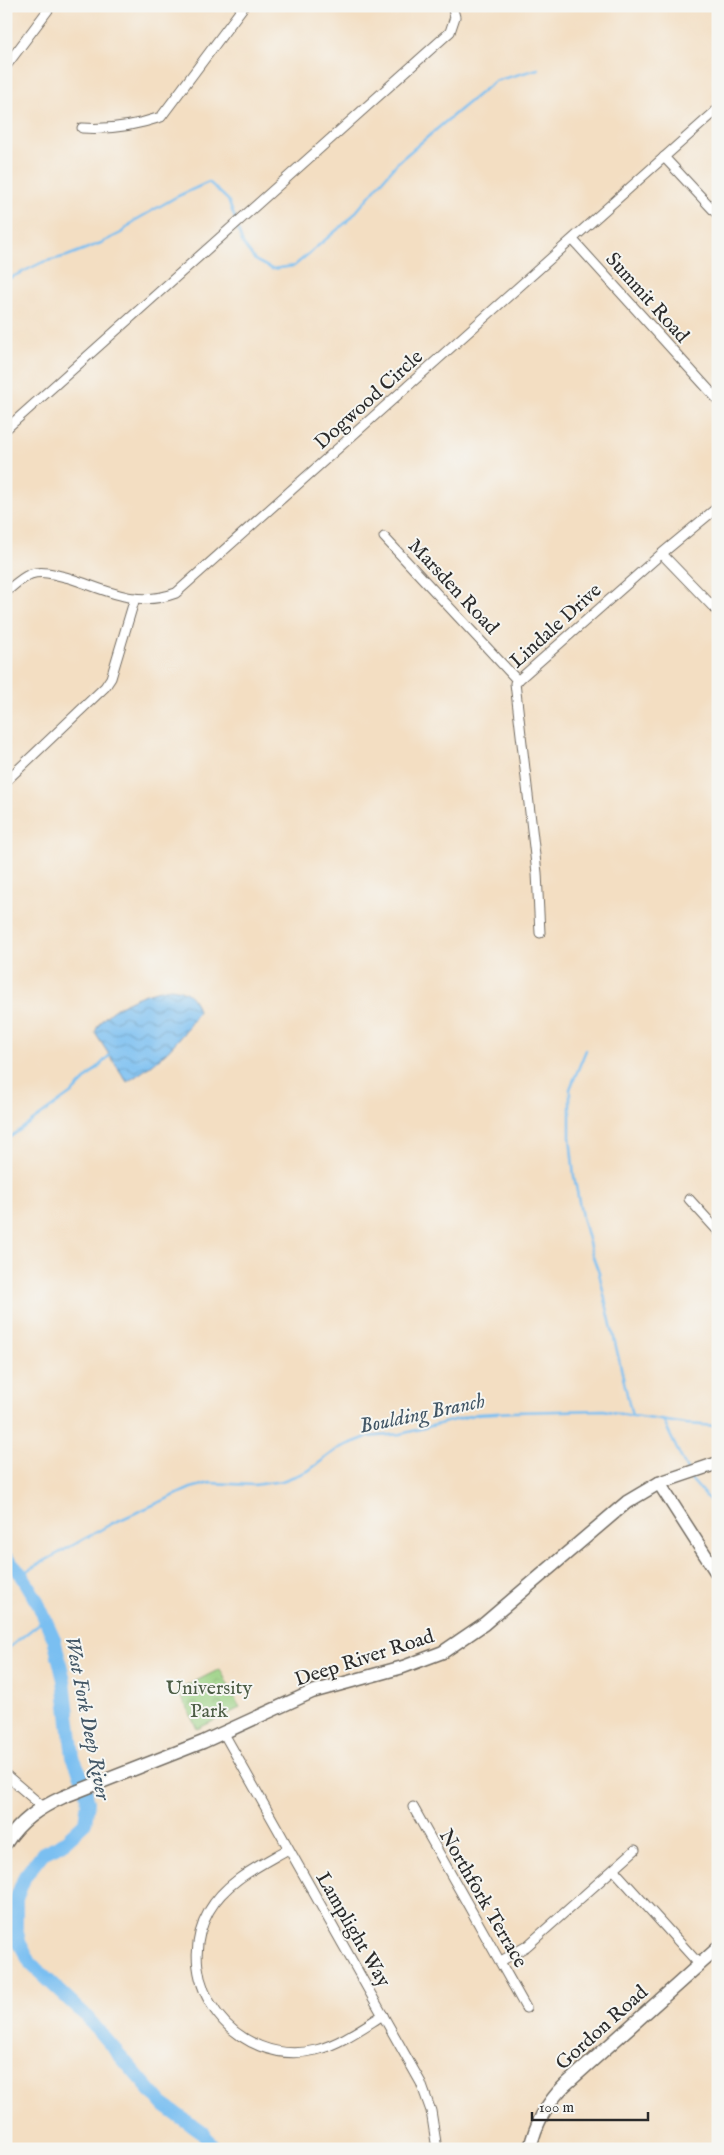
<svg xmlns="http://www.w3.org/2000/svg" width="724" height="2155" font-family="'IM FELL English',serif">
<defs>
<pattern id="park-crowns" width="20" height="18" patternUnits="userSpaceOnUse" patternTransform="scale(1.25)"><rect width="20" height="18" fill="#99d081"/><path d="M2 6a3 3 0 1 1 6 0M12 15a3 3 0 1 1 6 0" fill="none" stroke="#7da96a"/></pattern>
<pattern id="water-waves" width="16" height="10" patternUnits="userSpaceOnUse" patternTransform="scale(1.25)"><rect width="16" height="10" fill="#7abff1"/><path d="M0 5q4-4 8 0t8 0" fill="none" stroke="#649bc3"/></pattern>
</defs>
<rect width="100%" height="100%" fill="#f6f6f2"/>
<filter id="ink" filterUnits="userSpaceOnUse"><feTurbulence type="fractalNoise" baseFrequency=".02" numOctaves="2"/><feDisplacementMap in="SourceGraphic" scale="10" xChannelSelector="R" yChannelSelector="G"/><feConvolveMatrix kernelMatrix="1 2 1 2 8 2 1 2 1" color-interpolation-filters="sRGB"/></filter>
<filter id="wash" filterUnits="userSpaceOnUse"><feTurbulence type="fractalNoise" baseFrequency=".0096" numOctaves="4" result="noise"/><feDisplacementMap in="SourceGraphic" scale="20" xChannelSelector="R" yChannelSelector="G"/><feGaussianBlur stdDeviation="1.12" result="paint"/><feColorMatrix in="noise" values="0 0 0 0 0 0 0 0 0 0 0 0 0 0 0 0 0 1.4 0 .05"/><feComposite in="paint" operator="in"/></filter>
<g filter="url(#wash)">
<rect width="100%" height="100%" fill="#f3dec2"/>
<polygon fill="url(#park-crowns)" stroke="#627e56" points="220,1669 240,1708 197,1729 178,1690"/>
<path fill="url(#water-waves)" stroke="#52758e" d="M171 988C187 990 194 996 198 1011 181 1042 156 1064 127 1082L95 1033C102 1008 147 991 171 988Z"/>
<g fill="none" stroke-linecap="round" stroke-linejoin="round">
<g stroke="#7abff1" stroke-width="2.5">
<polyline points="237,227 243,244 255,260 272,269 294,266 350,219 398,162 463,107 495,81 538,69"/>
<polyline points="6,280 43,262 67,256 101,243 121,233 134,221 176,197 209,182 228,200 236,221"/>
<polyline points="586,1050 570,1089 570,1137 574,1176 582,1217 592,1254 599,1273 632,1416"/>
<polyline points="6,1140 73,1092 111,1054"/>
<polyline points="663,1420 687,1470"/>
<polyline points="690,1478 718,1510"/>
<polyline points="21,1574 111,1524 191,1488 210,1483 254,1485 282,1481 308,1471 339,1448 367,1437 401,1434 477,1414 514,1412 604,1410 621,1414 686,1424 718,1426"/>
<polyline points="6,1650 46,1618"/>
</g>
<polyline stroke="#7abff1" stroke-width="14" points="6,1558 21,1574 36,1599 54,1639 64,1680 73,1757 83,1780 88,1802 85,1823 62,1844 43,1853 25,1876 16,1899 16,1929 20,1944 31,1964 83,2013 162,2104 203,2133 214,2149"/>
</g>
</g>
<g filter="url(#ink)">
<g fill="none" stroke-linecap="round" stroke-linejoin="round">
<defs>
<g id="street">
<polyline points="6,66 51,6"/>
<path d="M82 128C110 130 134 126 161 117L244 6"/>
<polyline points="664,157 718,215"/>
<polyline points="573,240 718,400"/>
<polyline points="6,429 450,32 455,17 452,6"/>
<polyline points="384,537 518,681"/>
<polyline points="662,554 718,612"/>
<path d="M6 592C13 586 22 577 31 574 43 570 57 575 69 578 107 590 136 608 176 593L718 109"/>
<polyline points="6,781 105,687 111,678 135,598"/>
<polyline points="540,933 537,873 515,683 660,555 718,507"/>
<polyline points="689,1199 718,1231"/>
<polyline points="223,1732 421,2083 431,2111 437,2149"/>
<polyline points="6,1775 42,1806"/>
<polyline points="413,1807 526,2008"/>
<path d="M288 1849C259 1866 226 1881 209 1911 169 1982 237 2069 316 2050 340 2044 362 2028 383 2015"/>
<polyline points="614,1870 699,1964"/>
<polyline points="501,1961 527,1946 635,1850"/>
</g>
<g id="secondary">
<polyline points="659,1483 718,1575"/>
<path d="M6 1843C20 1821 39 1808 63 1797L203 1742 312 1692 403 1667 443 1652 484 1624 627 1502 659 1483 718 1463"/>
<path d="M530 2149C535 2125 547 2103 564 2086L718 1948"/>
</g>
</defs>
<use href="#street" stroke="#716a60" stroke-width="11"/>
<use href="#secondary" stroke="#716a60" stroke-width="15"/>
<use href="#street" stroke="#fff" stroke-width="9"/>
<use href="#secondary" stroke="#fff" stroke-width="12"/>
</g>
</g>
<g text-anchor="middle" stroke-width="4" stroke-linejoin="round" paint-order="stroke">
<g font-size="20" fill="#2b2b2b" stroke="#f6f6f2">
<text transform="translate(648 297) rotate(48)" y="7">Summit Road</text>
<text transform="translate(368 399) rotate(-42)" y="7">Dogwood Circle</text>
<text transform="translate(454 586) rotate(47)" y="7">Marsden Road</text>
<text transform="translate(555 625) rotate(-42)" y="7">Lindale Drive</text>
<text transform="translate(364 1657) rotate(-18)" y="7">Deep River Road</text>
<text transform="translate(484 1898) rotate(60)" y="7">Northfork Terrace</text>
<text transform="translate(354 1929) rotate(60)" y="7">Lamplight Way</text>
<text transform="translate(601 2027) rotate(-42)" y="7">Gordon Road</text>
</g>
<g font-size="20" fill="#4c5d45" stroke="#f6f6f2">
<text x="209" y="1694">University<tspan x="209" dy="23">Park</tspan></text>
</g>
<g font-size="21" font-style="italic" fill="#435766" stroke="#f6f6f2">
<text transform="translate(422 1413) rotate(-12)" y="7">Boulding Branch</text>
<text transform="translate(88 1718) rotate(79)" y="7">West Fork Deep River</text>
</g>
</g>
<rect width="724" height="2155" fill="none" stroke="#f6f6f2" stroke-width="25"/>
<path d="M532 2112v8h116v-8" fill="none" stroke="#2b2b2b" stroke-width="2.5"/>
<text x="539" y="2112" font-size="15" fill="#2b2b2b" stroke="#f6f6f2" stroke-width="4" paint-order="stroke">100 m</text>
</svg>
